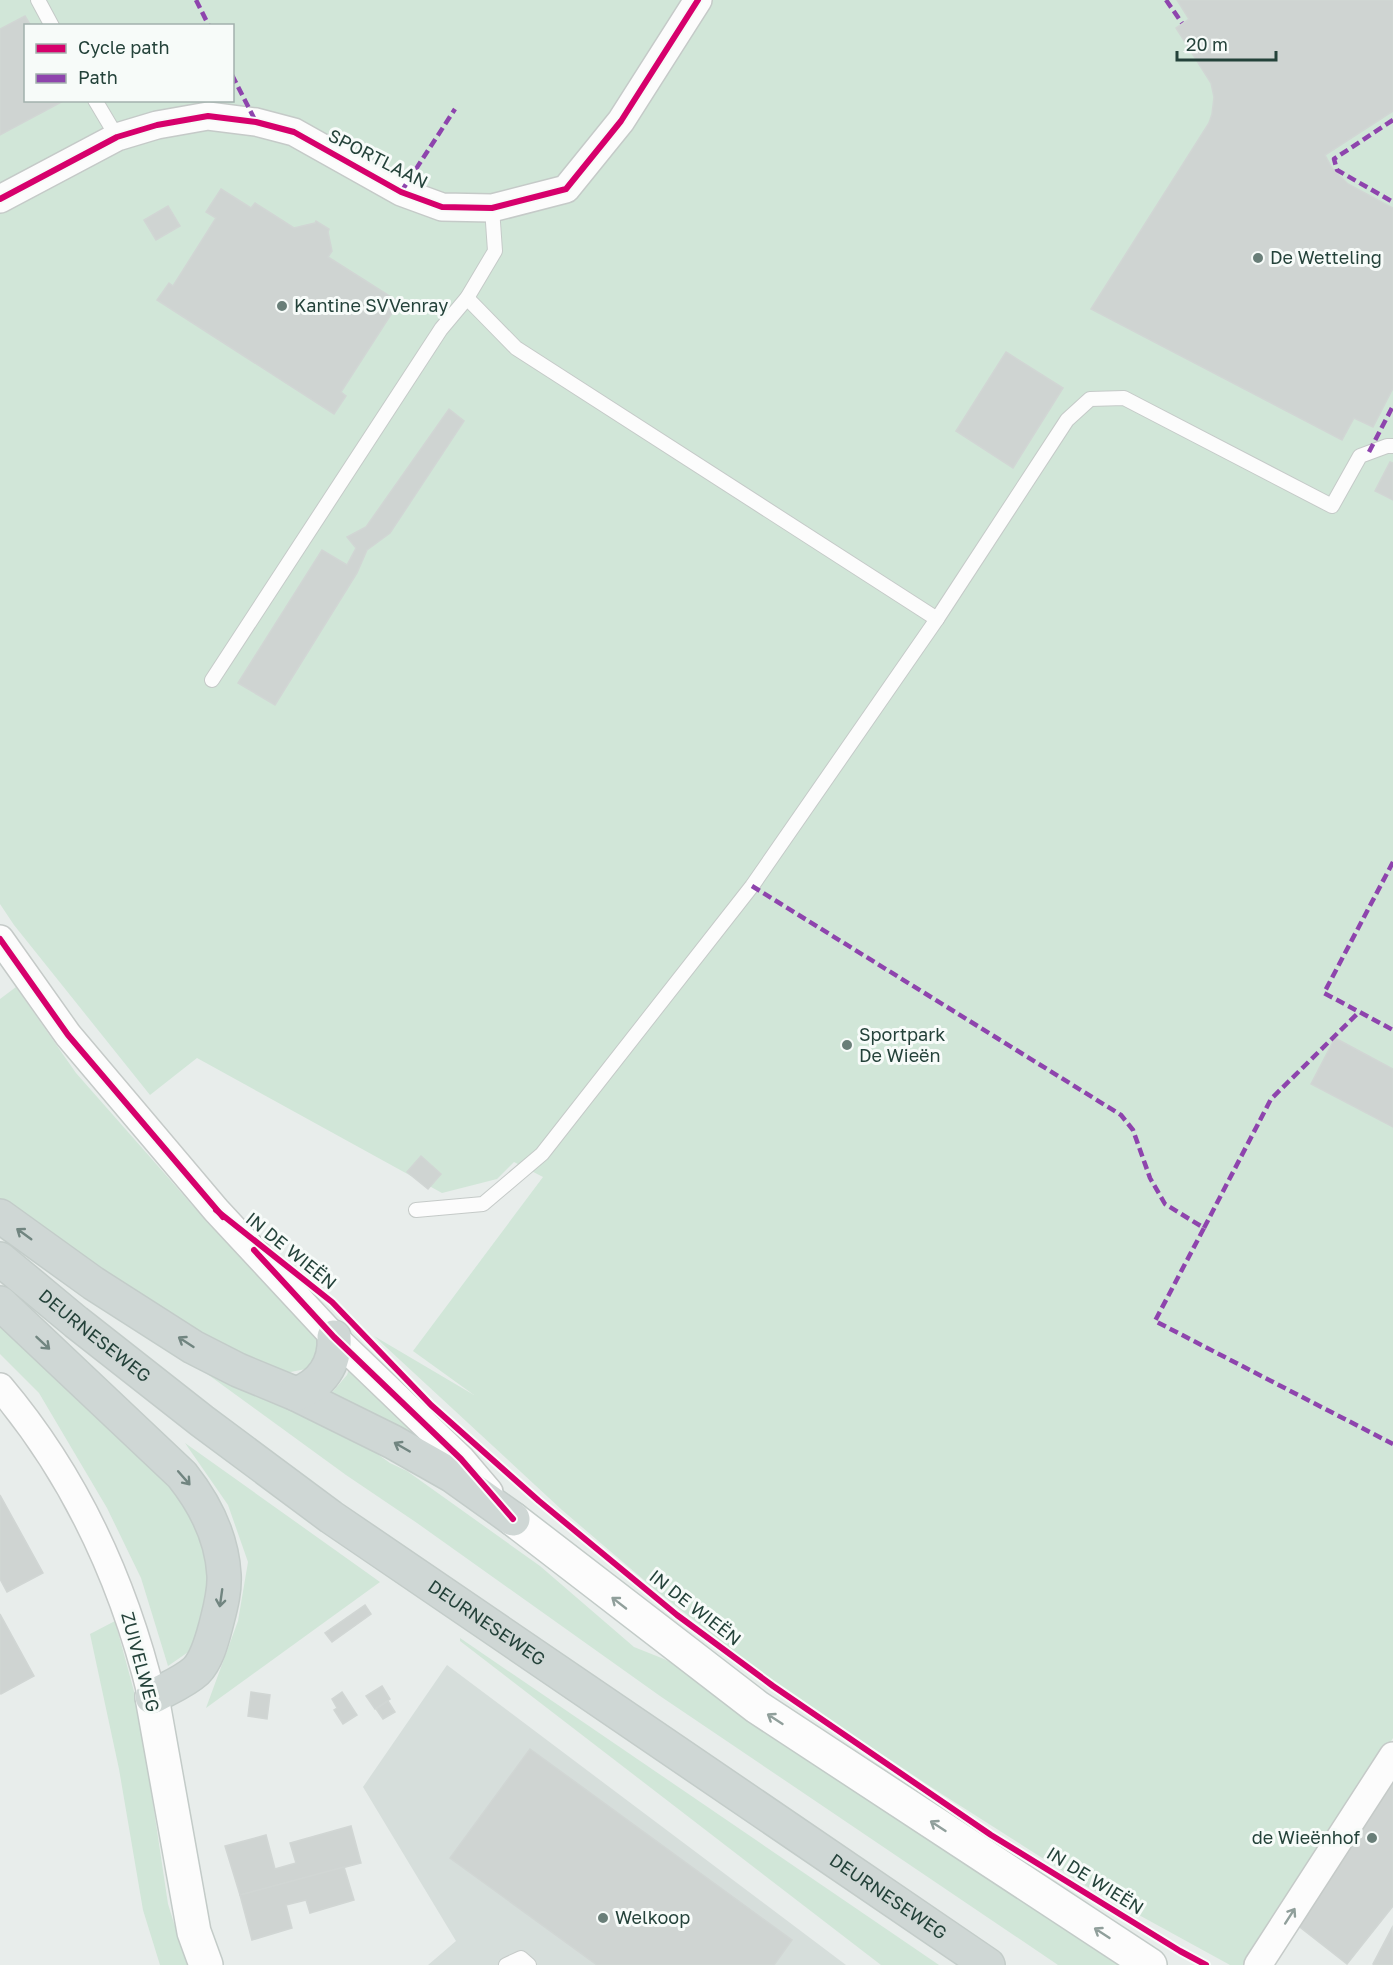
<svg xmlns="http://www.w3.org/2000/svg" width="1393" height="1965" font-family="'Golos Text',sans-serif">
<rect width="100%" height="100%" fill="#e8edeb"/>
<polygon fill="#d6dedb" points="447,1665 846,1965 428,1965 456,1941 363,1787"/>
<g fill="#d1e6d8" fill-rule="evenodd">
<path d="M0 0H1393V1738L1249 1965H1230L1086 1886 934 1789 769 1679 658 1592 562 1510 374 1336 474 1395 413 1351 543 1177 514 1162 497 1179 442 1193 197 1058 150 1095 14 925 0 904ZM26 26H232V100H26Z"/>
<polygon points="16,987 76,1073 165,1174 193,1206 318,1331 315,1357 306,1369 275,1375 146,1300 0,1199 0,999"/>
<polygon points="0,1324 178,1494 200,1535 208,1573 206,1608 194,1648 168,1666 141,1578 107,1508 39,1393 0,1354"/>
<polygon points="166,1344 344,1430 390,1463 407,1471 540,1566 634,1647 664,1659 703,1679 1136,1965 1058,1965 660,1696 417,1523 346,1475"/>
<polygon points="351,1364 445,1456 329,1396 347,1375"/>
<polygon points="185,1443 380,1582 206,1708 238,1621 248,1562 228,1505"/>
<polygon points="115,1621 139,1710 168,1904 187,1965 160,1965 143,1910 119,1769 90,1634"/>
<polygon points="460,1638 939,1965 881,1965 460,1641"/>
</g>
<g fill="#cfd4d2" stroke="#d1d6d4" stroke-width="1.5">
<polygon points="1177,0 1393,0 1393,111 1325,155 1332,168 1348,184 1393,208 1393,388 1373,427 1354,418 1342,440 1091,309 1209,123 1212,114 1214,97 1211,83 1176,28 1189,19"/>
<polygon points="25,16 31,26 26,26 26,100 65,100 0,135 0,29"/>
<polygon points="221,189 251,208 255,203 294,228 315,223 316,221 329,229 328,232 332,251 328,257 399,302 341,392 346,396 334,414 157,300 169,283 173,286 216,218 206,212"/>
<polygon points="168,206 180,226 156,240 144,220"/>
<polygon points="1006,352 1063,388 1013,468 956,431"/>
<polygon points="449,409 464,421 390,533 367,550 357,573 275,705 238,683 322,550 347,565 356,548 347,537 366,527"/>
<polygon points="1390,462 1393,463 1393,500 1375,491"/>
<polygon points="1335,1038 1393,1069 1393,1127 1311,1084"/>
<polygon points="421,1156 441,1174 428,1189 407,1172"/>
<polygon points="0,1495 43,1573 7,1592 0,1579"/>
<polygon points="365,1605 371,1614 332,1642 325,1633"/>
<polygon points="0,1614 34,1676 1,1694 0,1692"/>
<polygon points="382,1686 390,1699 375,1709 366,1696"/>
<polygon points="251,1692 270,1695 267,1719 248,1716"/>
<polygon points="342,1692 357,1715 343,1724 334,1710 337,1708 332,1699"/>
<polygon points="388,1701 395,1712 383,1719 376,1709"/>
<polygon points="530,1749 792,1940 774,1965 597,1965 450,1858"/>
<polygon points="1393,1770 1393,1906 1347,1964 1296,1924"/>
<polygon points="351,1826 361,1863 240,1895 225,1846 266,1835 275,1869 296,1863 290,1843"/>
<polygon points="344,1867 354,1900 310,1913 306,1900 286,1905 292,1928 252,1940 240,1895"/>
<polygon points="1392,1928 1393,1965 1375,1965 1373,1964"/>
</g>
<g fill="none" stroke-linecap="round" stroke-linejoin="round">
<defs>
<g id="service">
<polyline points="38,0 52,26"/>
<polyline points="95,100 117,137"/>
<polyline points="467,298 516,348 937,619 1067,420 1090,399 1124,398 1332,506 1360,456 1387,446 1393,446"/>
<polyline points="212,680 441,329 467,298 495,251 492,208"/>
<polyline points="416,1210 483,1204 542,1154 752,886 937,619"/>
<polyline points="506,1965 521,1958 529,1965"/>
</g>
<g id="minor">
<polyline points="0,199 117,137 157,125 208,116 256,122 294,132 401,192 442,207 492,208 566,189 621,121 698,0"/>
<polyline points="0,939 68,1035 216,1210 334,1337 461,1459 489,1492"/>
<path d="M0 1387C77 1478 124 1582 152 1697"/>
<polyline points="1258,1965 1393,1756"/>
</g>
<g id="secondary">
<polyline points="513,1519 757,1707 1150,1965"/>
<polyline points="152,1697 194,1932 206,1965"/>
</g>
<g id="primary">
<polyline points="0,1216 93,1283 193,1347 238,1370 296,1394 393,1442 453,1476 513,1519"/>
<path id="s1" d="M0 1259 76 1322 202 1421 331 1517 988 1965"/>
<path d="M0 1303 182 1475C205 1504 222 1538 224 1575 225 1592 220 1609 216 1625 212 1640 207 1660 196 1671 184 1682 166 1689 152 1697"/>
<path d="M296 1394C321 1385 336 1364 334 1337"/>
</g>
</defs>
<use href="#service" stroke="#c5cac8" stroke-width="16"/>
<use href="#minor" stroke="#c5cac8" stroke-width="30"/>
<use href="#secondary" stroke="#c3cbc8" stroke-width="36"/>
<use href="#primary" stroke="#c3ccc9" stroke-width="36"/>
<use href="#service" stroke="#fcfcfc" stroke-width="14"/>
<use href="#minor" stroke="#fcfcfc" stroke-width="27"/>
<use href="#secondary" stroke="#fcfcfc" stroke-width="33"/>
<use href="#primary" stroke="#cfd7d5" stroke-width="33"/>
<g stroke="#8e44ad" stroke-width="4.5" stroke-dasharray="9 4.5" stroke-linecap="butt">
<polyline points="196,0 209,26"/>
<polyline points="1166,0 1182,23"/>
<polyline points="232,75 256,122"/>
<polyline points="1393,120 1334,159 1337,170 1393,202"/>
<polyline points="401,192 455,109"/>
<polyline points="1369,452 1393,406"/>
<polyline points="1393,862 1324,993 1393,1030"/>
<polyline points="752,886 1121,1115 1133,1130 1150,1178 1165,1204 1204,1228 1155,1321 1393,1444"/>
<polyline points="1204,1228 1271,1099 1359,1012"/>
</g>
<defs>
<g id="cycleway">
<polyline points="0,199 117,137 157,125 208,116 256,122 294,132 401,192 442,207 492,208 566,189 621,121 698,0"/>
<polyline points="0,939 68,1035 223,1217"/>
<polyline points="216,1210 332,1302 431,1405 539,1501 677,1615 773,1686 991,1835 1180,1951 1206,1965"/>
<polyline points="254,1250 334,1337 461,1459 513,1519"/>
</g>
</defs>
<use href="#cycleway" stroke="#f7fbf9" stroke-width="10"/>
<use href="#cycleway" stroke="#d6006c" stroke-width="6"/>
</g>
<defs><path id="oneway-shaft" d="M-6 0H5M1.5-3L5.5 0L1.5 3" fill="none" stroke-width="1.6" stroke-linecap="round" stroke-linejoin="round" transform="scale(1.5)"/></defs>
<g stroke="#718580">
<use href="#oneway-shaft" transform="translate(24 1234) rotate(-144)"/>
<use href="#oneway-shaft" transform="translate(186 1342) rotate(-147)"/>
<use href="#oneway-shaft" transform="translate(43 1343) rotate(43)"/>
<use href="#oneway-shaft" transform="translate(402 1447) rotate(-150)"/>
<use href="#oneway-shaft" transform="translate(184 1478) rotate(49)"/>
<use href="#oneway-shaft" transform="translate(221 1598) rotate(98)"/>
</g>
<g stroke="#909f9b">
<use href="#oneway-shaft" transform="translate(619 1603) rotate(-142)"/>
<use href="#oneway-shaft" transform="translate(775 1719) rotate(-147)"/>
<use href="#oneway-shaft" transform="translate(938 1826) rotate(-147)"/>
<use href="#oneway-shaft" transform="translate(1290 1916) rotate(-57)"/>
<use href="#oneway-shaft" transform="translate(1102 1933) rotate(-147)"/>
</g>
<g fill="#697e78" stroke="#f7fbf9" stroke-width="2">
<circle cx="1258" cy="258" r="6"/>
<circle cx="282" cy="306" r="6"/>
<circle cx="847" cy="1045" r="6"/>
<circle cx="1372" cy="1838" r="6"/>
<circle cx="603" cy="1918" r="6"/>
</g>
<g text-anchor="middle" stroke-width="6" stroke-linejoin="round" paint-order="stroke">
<g font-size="18" fill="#24423a" stroke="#f7fbf9">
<text transform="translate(378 159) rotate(27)" y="6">SPORTLAAN</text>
<text transform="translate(291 1251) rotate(39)" y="6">IN DE WIEËN</text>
<text dy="6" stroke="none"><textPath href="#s1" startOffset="122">DEURNESEWEG</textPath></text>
<text transform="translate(695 1608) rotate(38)" y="6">IN DE WIEËN</text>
<text dy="6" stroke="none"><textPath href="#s1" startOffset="608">DEURNESEWEG</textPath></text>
<text transform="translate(140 1662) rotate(75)" y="6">ZUIVELWEG</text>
<text transform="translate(1095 1881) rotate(32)" y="6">IN DE WIEËN</text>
<text dy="6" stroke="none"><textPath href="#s1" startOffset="1094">DEURNESEWEG</textPath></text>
</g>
<g font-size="18" fill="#24423a" stroke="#f7fbf9" text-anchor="start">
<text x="1270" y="264">De Wetteling</text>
<text x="294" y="312">Kantine SVVenray</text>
<text x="859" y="1041">Sportpark<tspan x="859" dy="21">De Wieën</tspan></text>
<text x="1360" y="1844" text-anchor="end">de Wieënhof</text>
<text x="615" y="1924">Welkoop</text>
</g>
</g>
<rect x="24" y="24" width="210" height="78" fill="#f7fbf9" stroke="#a3b1ad" stroke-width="1.5"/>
<rect x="36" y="44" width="30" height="9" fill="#d6006c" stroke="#a3b1ad" stroke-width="1.5"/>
<text x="78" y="54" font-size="18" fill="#24423a">Cycle path</text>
<rect x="36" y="74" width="30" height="9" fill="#8e44ad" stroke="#a3b1ad" stroke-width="1.5"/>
<text x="78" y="84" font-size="18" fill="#24423a">Path</text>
<path d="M1177 51v9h99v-9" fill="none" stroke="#24423a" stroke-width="3"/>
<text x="1186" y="51" font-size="18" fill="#24423a" stroke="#f7fbf9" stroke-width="4.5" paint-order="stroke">20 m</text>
</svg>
